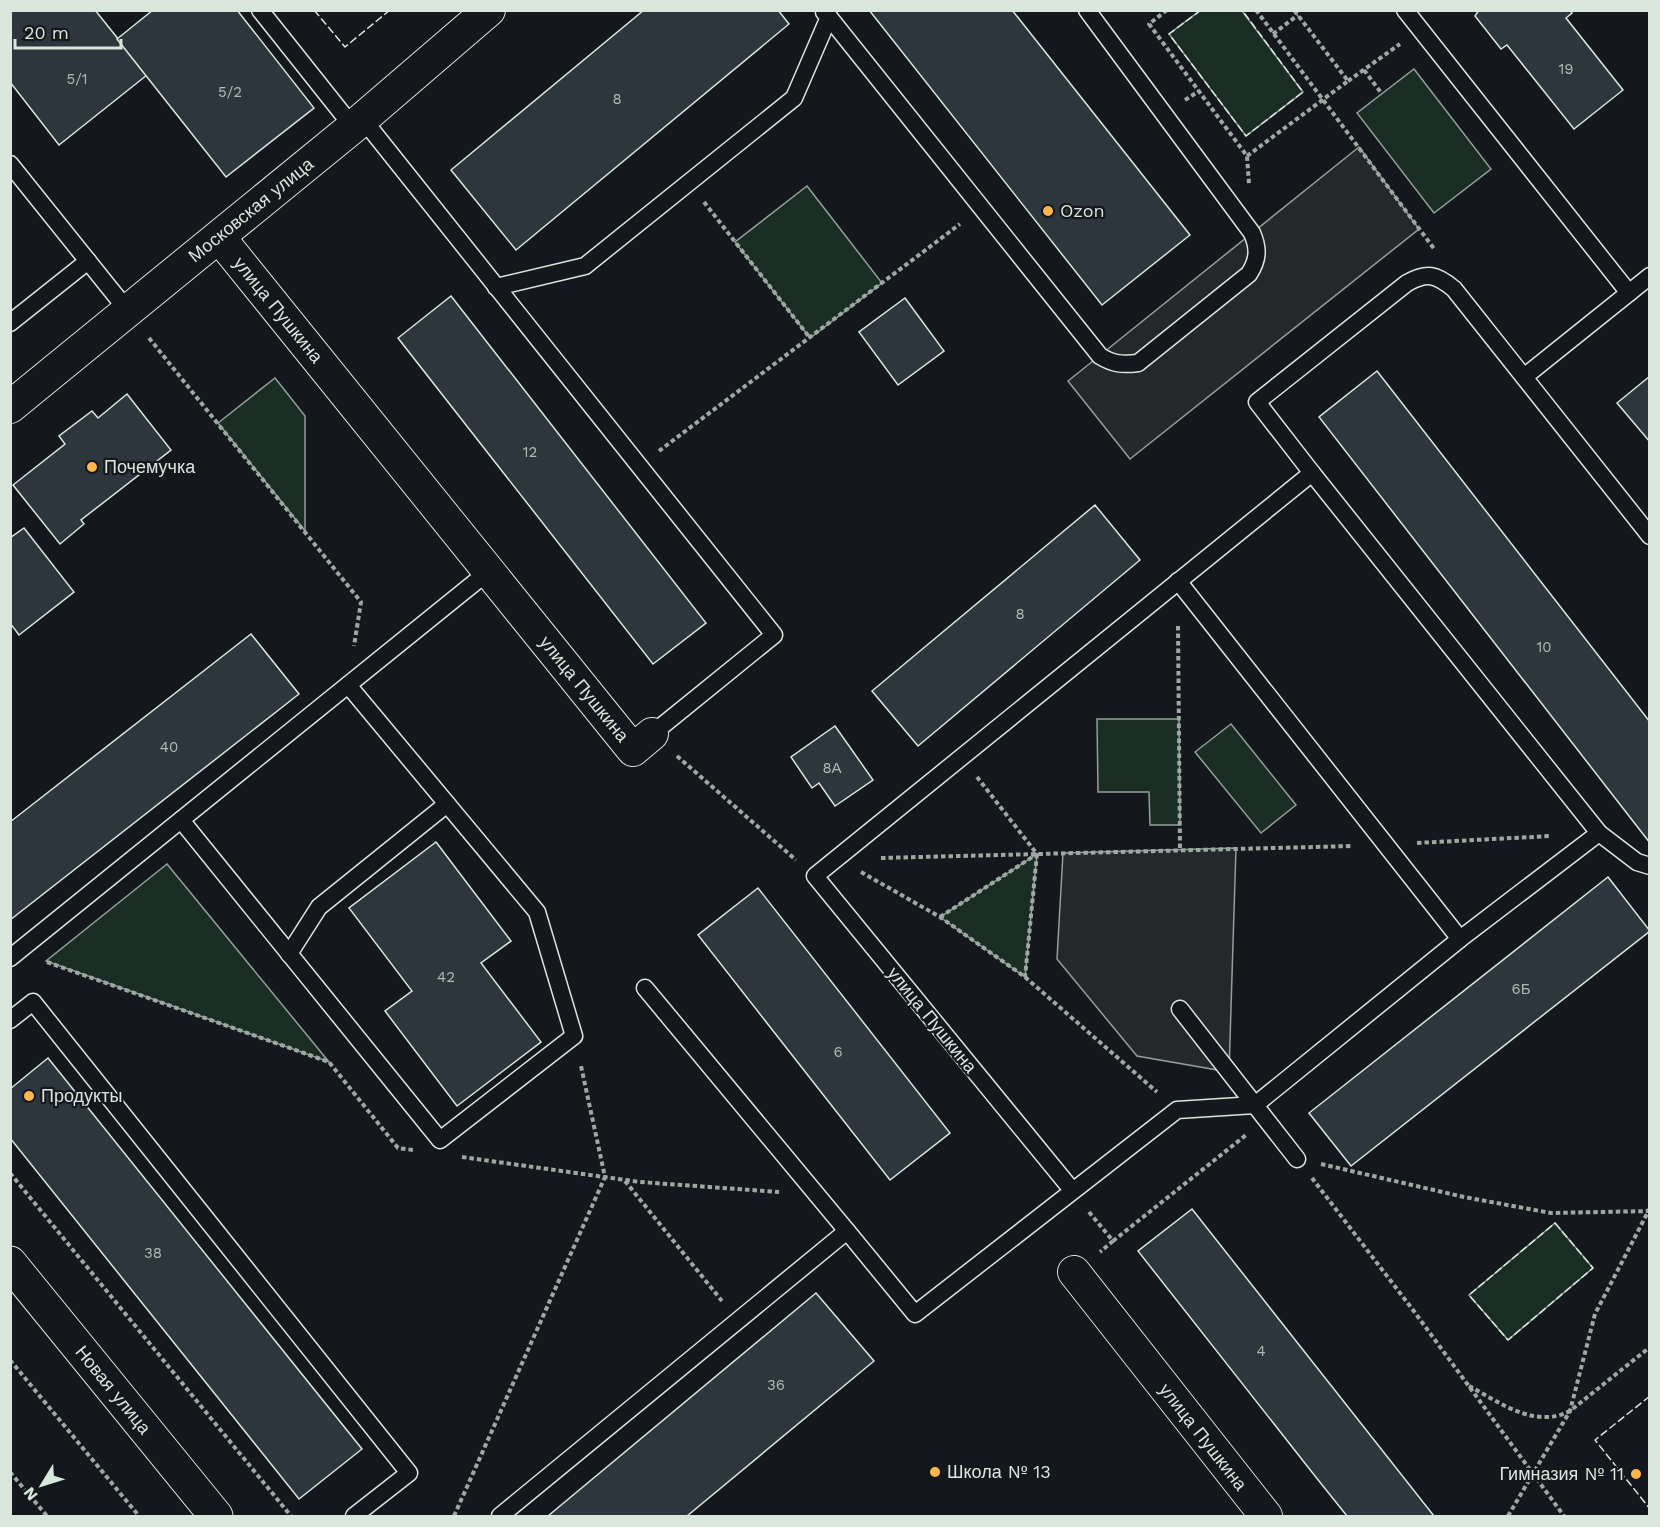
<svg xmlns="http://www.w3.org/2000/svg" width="1660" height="1527" font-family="'Work Sans',sans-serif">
<rect width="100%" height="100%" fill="#14181c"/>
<g fill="#1a2d24" stroke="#939e99" stroke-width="1.5">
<polygon points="1201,10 1242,11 1303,92 1246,136 1169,34"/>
<polygon points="1414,69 1491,169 1434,213 1357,113"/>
<polygon points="807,186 882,283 810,338 735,242"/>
<polygon points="275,378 305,416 305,531 218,423"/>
<polygon points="1097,719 1179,719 1180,825 1150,825 1149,792 1098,792"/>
<polygon points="1231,724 1296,805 1261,833 1195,752"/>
<polygon points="1037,854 1025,977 940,917"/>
<polygon points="167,864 329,1062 46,961"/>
<polygon points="1555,1223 1593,1268 1508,1340 1469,1295"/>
</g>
<g fill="#24282b" stroke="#939e99" stroke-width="1.5">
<polygon points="1359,147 1419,229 1130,459 1068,381"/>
<polygon points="1236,848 1229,1072 1137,1056 1057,959 1063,853"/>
</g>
<g fill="#2c363c" stroke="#d8e6dc" stroke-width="1.5">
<polygon points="10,10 95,10 147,75 59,145 10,82"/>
<polygon points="153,10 237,10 314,108 226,177 117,39"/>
<polygon points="644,10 778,10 789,24 516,250 451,170"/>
<polygon points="869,10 1012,10 1190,235 1102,305"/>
<polygon points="1479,10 1570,10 1572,13 1566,18 1623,90 1574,129 1507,45 1501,49 1475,16"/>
<polygon points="451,296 706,623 653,664 398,338"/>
<polygon points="905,298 944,351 898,385 859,332"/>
<polygon points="1377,371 1650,722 1650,843 1319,417"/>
<polygon points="1650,376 1650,442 1617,403"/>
<polygon points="127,394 171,450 81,520 84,524 60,544 13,485 65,444 59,436 92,411 98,418"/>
<polygon points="1095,505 1140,560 918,746 872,691"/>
<polygon points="24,528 74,592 19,635 10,623 10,538"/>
<polygon points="251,634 299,694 10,920 10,822"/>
<polygon points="835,726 873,780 835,806 819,783 812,788 791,757"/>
<polygon points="436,842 511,941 481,963 541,1042 457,1106 385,1011 412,991 349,908"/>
<polygon points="1608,877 1650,931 1351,1166 1309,1113"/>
<polygon points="758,888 950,1133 890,1180 698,935"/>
<polygon points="48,1058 362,1449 299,1499 10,1138 10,1089"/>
<polygon points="1192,1209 1434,1516 1347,1516 1315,1476 1138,1251"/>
<polygon points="816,1293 874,1361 687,1516 548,1516"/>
</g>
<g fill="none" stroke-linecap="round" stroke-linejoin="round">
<defs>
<g id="lane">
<polyline points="260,10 353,127"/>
<polyline points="1405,10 1629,293"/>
<path d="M829 17 1100 356C1113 364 1122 365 1138 363L1249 274C1258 260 1259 249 1252 233L1087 10"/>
<polyline points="362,118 774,635 652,734"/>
<polyline points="10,164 128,311"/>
<polyline points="496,287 585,266 794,98 829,17 824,12"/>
<polyline points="10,323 88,261"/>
<polyline points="1524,377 1650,276"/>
<polyline points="1312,473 1599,833"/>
<polyline points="1178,581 1460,939"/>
<polyline points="181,820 440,1140 574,1036 537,912 348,685"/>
<polyline points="289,954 319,907 447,804"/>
<polyline points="10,958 489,571"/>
<polyline points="645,988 847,1231"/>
<polyline points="1180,1009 1297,1159"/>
<polyline points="10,1020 33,1002 409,1473 354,1516"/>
<path d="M1072 1190 815 876 1312 473 1257 402 1407 283C1427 272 1436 274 1454 289L1650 536"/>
<polyline points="500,1516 847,1231 915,1314 1177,1110 1255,1105 1460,939 1599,833 1637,862 1650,866"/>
</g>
<g id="street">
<polyline points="219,237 633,750 652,734"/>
<polyline points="10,407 353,127 489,10"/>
<polyline points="1074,1272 1266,1516"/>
</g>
<polyline id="secondary" points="10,1263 216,1516"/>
</defs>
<use href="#lane" stroke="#d8e6dc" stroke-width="19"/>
<use href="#street" stroke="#d8e6dc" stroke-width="34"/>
<use href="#secondary" stroke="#d8e6dc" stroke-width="35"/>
<g stroke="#9da8a2" stroke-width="4" stroke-dasharray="4.5 3" stroke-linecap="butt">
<polyline points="1167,10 1149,24 1247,156 1249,184"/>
<polyline points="1256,10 1435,250"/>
<polyline points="1273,34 1298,15"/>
<polyline points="1364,70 1382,94"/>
<polyline points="1348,81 1400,44"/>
<polyline points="1185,100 1199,91"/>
<polyline points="1247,156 1348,81 1294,10"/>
<polyline points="704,202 810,338"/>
<polyline points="149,338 361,602 354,646"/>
<polyline points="659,451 960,224"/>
<polyline points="1178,626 1180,850"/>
<polyline points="677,756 796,860"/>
<polyline points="977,777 1037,854 1025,977"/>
<polyline points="1417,843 1551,836"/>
<polyline points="881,858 1353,846"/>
<polyline points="861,872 940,917 1025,977 1157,1092"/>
<polyline points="940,917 1037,854"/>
<polyline points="47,962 329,1062 398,1148 413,1150"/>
<polyline points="462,1157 640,1182 779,1192"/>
<polyline points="1321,1164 1464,1197 1551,1213 1650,1211"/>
<polyline points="10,1173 291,1516"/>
<polyline points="1312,1178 1413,1310 1564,1516"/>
<polyline points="625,1181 722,1301"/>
<polyline points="1089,1212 1113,1241 1100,1252"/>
<polyline points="1113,1241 1246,1135"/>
<polyline points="10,1360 139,1516"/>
<path d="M1469 1386C1501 1403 1534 1429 1570 1411L1650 1347"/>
<polyline points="10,1472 47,1516"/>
<polyline points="454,1516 605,1177 581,1066"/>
<polyline points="1508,1516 1570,1411 1595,1314 1650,1208"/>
</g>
<use href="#lane" stroke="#14181c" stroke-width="16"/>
<use href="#street" stroke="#14181c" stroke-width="32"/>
<use href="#secondary" stroke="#14181c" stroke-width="33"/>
<g stroke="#d8e6dc" stroke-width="1.5" stroke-dasharray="8 3" stroke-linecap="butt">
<polyline points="314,10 345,47 390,10"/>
<polyline points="1201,10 1169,34 1246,136 1303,92 1242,10"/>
<polygon points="1555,1223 1593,1268 1508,1340 1469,1295"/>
<polyline points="1650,1396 1595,1440 1650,1509"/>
</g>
</g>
<g fill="#ffb74d" stroke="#14181c" stroke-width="2">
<circle cx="1048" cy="211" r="6"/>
<circle cx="92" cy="467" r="6"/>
<circle cx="29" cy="1096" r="6"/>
<circle cx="935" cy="1472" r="6"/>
<circle cx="1636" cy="1474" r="6"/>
</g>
<g text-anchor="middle" stroke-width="4.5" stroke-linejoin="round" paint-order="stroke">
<g font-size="15" fill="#adbab4">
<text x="1566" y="74">19</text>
<text x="77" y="84">5/1</text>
<text x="230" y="97">5/2</text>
<text x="617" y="104">8</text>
<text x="530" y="457">12</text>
<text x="1020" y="619">8</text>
<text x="1544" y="652">10</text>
<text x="169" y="752">40</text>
<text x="832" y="773">8А</text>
<text x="446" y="982">42</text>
<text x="1521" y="994">6Б</text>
<text x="838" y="1057">6</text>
<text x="153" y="1258">38</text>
<text x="1261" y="1356">4</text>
<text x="776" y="1390">36</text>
</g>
<g font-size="18" fill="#d8e6dc" stroke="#14181c">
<text transform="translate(251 210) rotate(-39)" y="6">Московская улица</text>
<text transform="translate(278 310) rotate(51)" y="6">улица Пушкина</text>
<text transform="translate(584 689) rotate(51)" y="6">улица Пушкина</text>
<text transform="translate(932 1020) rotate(51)" y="6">улица Пушкина</text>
<text transform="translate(113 1390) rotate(51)" y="6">Новая улица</text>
<text transform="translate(1203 1437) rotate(52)" y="6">улица Пушкина</text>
</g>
<g font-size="18" fill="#d8e6dc" stroke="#14181c" text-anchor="start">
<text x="1060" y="217">Ozon</text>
<text x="104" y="473">Почемучка</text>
<text x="41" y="1102">Продукты</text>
<text x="947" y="1478">Школа № 13</text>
<text x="1624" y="1480" text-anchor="end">Гимназия № 11</text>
</g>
</g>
<rect width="1660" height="1527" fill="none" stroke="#d8e6dc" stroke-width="24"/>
<g transform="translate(42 1485) rotate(232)" stroke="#14181c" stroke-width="4.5" paint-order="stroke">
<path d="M0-4.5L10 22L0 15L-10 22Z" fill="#d8e6dc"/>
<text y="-9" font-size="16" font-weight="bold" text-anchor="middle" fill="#d8e6dc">N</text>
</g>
<path d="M15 39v9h106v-9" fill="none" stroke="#d8e6dc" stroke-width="3"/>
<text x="24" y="39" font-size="18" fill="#d8e6dc" stroke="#14181c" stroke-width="4.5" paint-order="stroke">20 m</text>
</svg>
